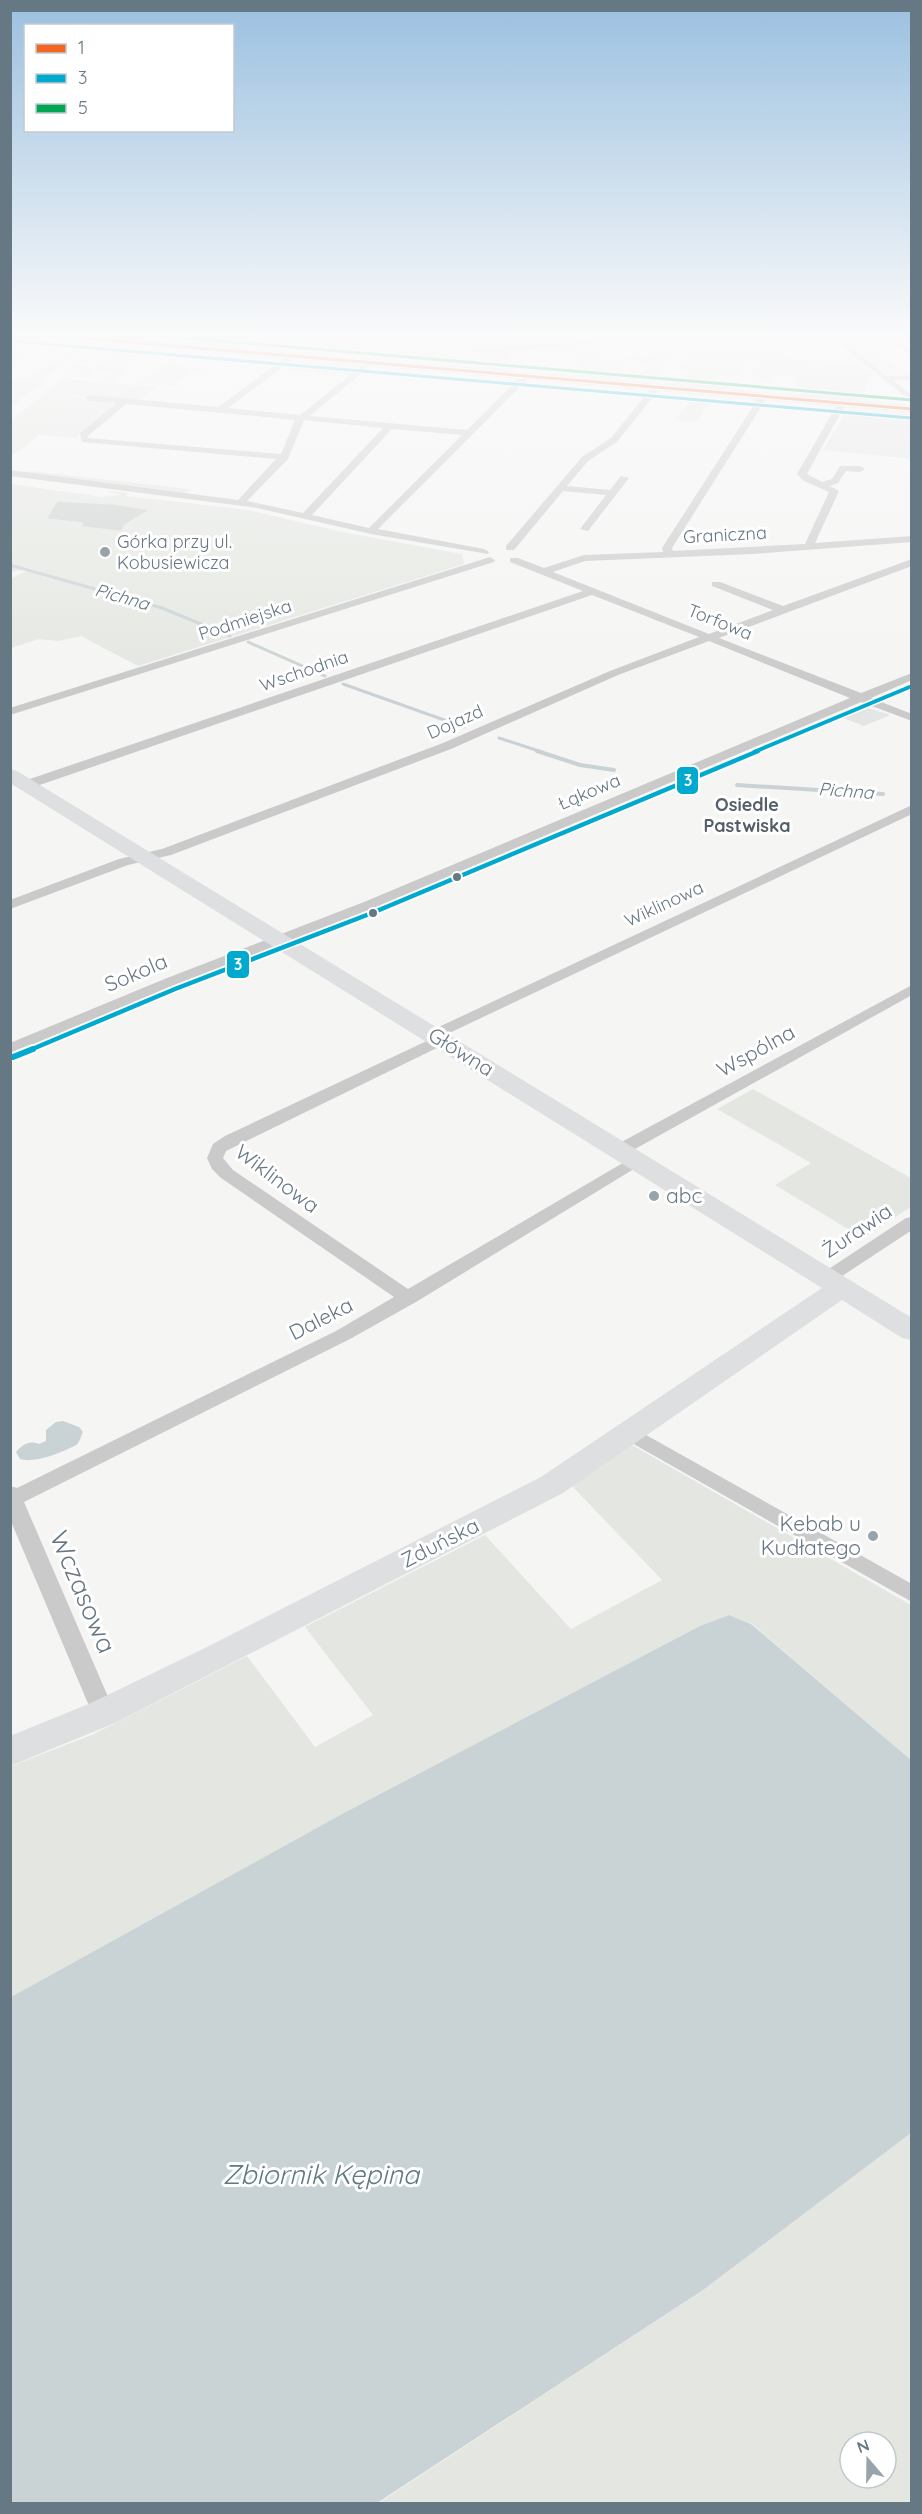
<svg xmlns="http://www.w3.org/2000/svg" width="922" height="2514" font-family="Quicksand,sans-serif">
<rect width="100%" height="100%" fill="#f5f5f4"/>
<g fill="#e4e5e5">
<polygon points="214,332 268,335 275,351 202,344"/>
<polygon points="704,332 821,332 834,342 775,349 792,359 861,364 874,376 868,378 869,380 861,401 801,396 793,377 755,370 762,358 746,356"/>
<polygon points="523,333 527,345 482,348 480,336"/>
<polygon points="511,352 507,371 469,367 479,354"/>
<polygon points="296,361 358,366 347,375 285,369"/>
<polygon points="75,380 157,387 137,401 55,394"/>
<polygon points="84,401 118,403 76,438 39,435"/>
<polygon points="848,409 911,414 911,459 823,450"/>
<polygon points="862,706 890,715 864,726 838,716"/>
</g>
<g fill="#e4e7e1" fill-rule="evenodd">
<polygon points="344,332 348,334 328,335 336,348 314,349 305,334 323,336 321,333"/>
<polygon points="420,332 438,356 418,357 400,333"/>
<path d="M701 332H780L782 333 761 336C770 341 778 342 787 347L739 352 746 356 753 357H747L742 364 746 366 723 353 731 352 716 343 718 342 714 338H708Z"/>
<polygon points="878,332 881,335 860,335 883,355 881,356 902,373 911,372 911,376 888,374 838,334"/>
<polygon points="685,333 692,337 677,337 698,349 711,348 743,366 736,376 722,374 714,384 725,386 730,383 726,390 665,383 689,383 683,380 690,369 675,370 686,363 695,351 689,356 673,355 656,375 660,377 632,374 629,371 631,369 634,370 633,372 644,373 653,363 636,363 640,357 634,363 620,357 641,355 644,357 659,353 639,340 625,343 619,339"/>
<polygon points="11,335 54,339 11,368"/>
<polygon points="86,342 97,344 37,381 44,383 17,400 21,401 11,408 11,378 26,379"/>
<path d="M595 342 601 346H584L603 359 618 358 626 363 619 362 617 365 626 366 623 369 625 376 620 380 582 377C584 353 573 355 554 351V348Z"/>
<polygon points="106,345 125,346 107,347 79,365 92,367 90,369 93,371 89,373 93,378 68,376 79,370 65,370 101,348 106,348 104,346"/>
<polygon points="120,351 133,352 120,361 134,362 112,380 111,383 108,383 109,381 94,382 105,379 115,372 94,370 94,368"/>
<path d="M779 358 860 364 855 359H857L862 364 858 367C831 360 804 365 779 363L775 371 795 375 793 377 774 374 772 382 743 380 733 390 740 380 760 381 761 378 750 376 755 370 769 371Z"/>
<polygon points="164,365 205,368 202,369 208,372 193,371 174,385 187,387 138,383"/>
<polygon points="64,379 75,380 56,394 88,399 11,456 10,420 46,394 42,393"/>
<polygon points="693,397 713,398 697,422 675,420"/>
<polygon points="31,471 188,489 191,491 183,493 24,472"/>
<polygon points="11,484 102,497 121,495 109,492 110,491 128,493 126,496 248,510 342,532 462,554 464,564 138,666 81,636 58,641 39,639 11,648 10,579 33,568 11,572"/>
<polygon points="753,1089 911,1178 911,1207 863,1238 775,1185 811,1163 717,1109"/>
<polygon points="632,1445 911,1605 911,1760 752,1624 729,1615 700,1626 342,1814 11,1997 11,1766 94,1734 247,1656 315,1747 373,1715 305,1627 485,1535 571,1629 662,1580 572,1486"/>
<path d="M911 2133V2503L377 2504 703 2290ZM850 2442H886V2478H850Z"/>
</g>
<g fill="#c9d2d4">
<path d="M63 1421 79 1427 83 1432C81 1436 80 1442 76 1445 64 1452 33 1464 20 1459L16 1452C23 1444 30 1440 39 1444L46 1441V1430L56 1422Z"/>
<polygon points="729,1615 751,1624 911,1760 911,2133 703,2290 377,2503 11,2503 11,1997 342,1814 700,1626"/>
</g>
<g fill="none" stroke-linecap="round" stroke-linejoin="round">
<g stroke="#c9d2d4" stroke-width="3">
<polyline points="10,565 162,608 230,636"/>
<polyline points="248,642 325,676"/>
<polyline points="343,684 464,727"/>
<polyline points="499,738 542,752"/>
</g>
<g stroke="#c9d2d4" stroke-width="4">
<polyline points="537,751 580,765 614,770"/>
<polyline points="737,785 883,794"/>
</g>
</g>
<polygon fill="#cccece" stroke="#e4e4e4" stroke-width="1.5" points="57,501 115,504 150,510 126,524 121,531 109,530 82,527 82,523 46,519"/>
<g fill="none" stroke-linecap="round" stroke-linejoin="round">
<g fill="#cacacb" fill-rule="evenodd">
<polygon points="200,332 208,332 192,349 186,349 186,345"/>
<polygon points="487,332 526,332 522,334 474,337 470,335"/>
<polygon points="655,332 678,332 561,347 472,353 468,351 472,349 561,343"/>
<polygon points="825,332 834,332 887,376 912,376 912,380 893,380 912,395 912,402"/>
<polygon points="879,332 888,332 912,350 912,356"/>
<path d="M291 354 298 356 228 408 300 415 369 360 373 362 372 364 310 416 467 430 523 374H529V378L378 529 484 549 489 552 488 554 371 534 257 508 10 476V470L238 500 276 459 82 442 80 433 117 403 89 401 85 398 89 395 218 407ZM126 404 295 420 281 454 88 438V436ZM304 420 383 428 303 513 247 501 288 459ZM392 429 462 435 369 528 312 515Z"/>
<polygon points="654,385 661,387 617,442 588,461 567,486 610,490 621,476 629,478 588,531 580,529 606,495 563,491 514,550 506,550 506,546 582,457 611,438"/>
<polygon points="761,394 768,396 672,548 673,551 805,544 829,492 804,481 797,474 838,403 842,400 846,403 807,474 822,482 832,479 840,466 860,466 865,469 860,472 846,471 838,483 830,486 839,491 815,543 912,536 912,542 753,554 585,561 553,572 709,634 773,610 712,586 712,582 720,582 783,606 912,559 912,566 719,638 861,693 912,673 912,680 871,698 912,714 912,721 861,702 374,908 177,984 10,1054 10,1043 167,978 364,902 850,698 709,641 618,675 451,749 171,855 128,865 10,909 10,900 119,859 162,849 443,743 610,671 699,637 592,595 31,788 21,788 20,785 21,782 583,591 510,562 510,558 518,558 544,568 584,555 663,552 662,548"/>
<polygon points="490,557 495,560 494,562 10,715 10,708"/>
<polygon points="912,805 912,814 443,1036 449,1040 447,1043 226,1151 223,1158 233,1170 408,1289 633,1157 645,1157 647,1161 416,1302 350,1339 24,1502 115,1713 111,1720 103,1722 95,1720 10,1519 10,1486 17,1488 336,1331 394,1297 221,1178 212,1169 207,1158 213,1144 225,1136 431,1039 425,1035 428,1032"/>
<polygon points="912,985 912,995 626,1154 614,1154 612,1150 614,1146"/>
<polygon points="912,1217 912,1230 833,1282 821,1282 818,1278 821,1274 906,1218"/>
<polygon points="630,1426 912,1584 912,1602 623,1438 620,1433 623,1428"/>
</g>
<g fill="#dedfe0" fill-rule="evenodd">
<polygon points="10,332 51,332 912,405 912,413 12,335"/>
<polygon points="10,769 17,771 912,1318 912,1340 902,1338 842,1300 563,1493 115,1723 10,1766 10,1736 91,1703 207,1647 541,1477 822,1288 10,783"/>
</g>
<defs>
<polyline id="bus-1" points="12,332 912,409"/>
<polyline id="bus-2-far3" points="11,341 911,418"/>
<polyline id="bus-2-far2" points="754,752 912,686"/>
<polyline id="bus-2-far1" points="30,1050 175,989 372,913 758,751"/>
<polyline id="bus-2" points="13,1057 33,1049"/>
<polyline id="bus-3" points="116,332 912,400"/>
</defs>
<use href="#bus-1" stroke="#fff" stroke-width="5"/>
<use href="#bus-2-far3" stroke="#fff" stroke-width="5"/>
<use href="#bus-2-far2" stroke="#fff" stroke-width="7"/>
<use href="#bus-2-far1" stroke="#fff" stroke-width="8"/>
<use href="#bus-2" stroke="#fff" stroke-width="10"/>
<use href="#bus-3" stroke="#fff" stroke-width="5"/>
<use href="#bus-1" stroke="#f26522" stroke-width="3"/>
<use href="#bus-2-far3" stroke="#00a9ce" stroke-width="3"/>
<use href="#bus-2-far2" stroke="#00a9ce" stroke-width="4"/>
<use href="#bus-2-far1" stroke="#00a9ce" stroke-width="4.5"/>
<use href="#bus-2" stroke="#00a9ce" stroke-width="6"/>
<use href="#bus-3" stroke="#00a651" stroke-width="3"/>
</g>
<linearGradient id="sky" x2="0" y2="1"><stop stop-color="#9bc0e0"/><stop offset="0.49" stop-color="#fafafa"/><stop offset="1" stop-color="#fafafa" stop-opacity="0"/></linearGradient>
<rect width="922" height="684" fill="url(#sky)"/>
<g fill="#97a4ab" stroke="#fff" stroke-width="2">
<circle cx="105" cy="552" r="6"/>
<circle cx="654" cy="1196" r="6"/>
<circle cx="873" cy="1536" r="6"/>
</g>
<g fill="#657884" stroke="#fff" stroke-width="2">
<circle cx="457" cy="877" r="5"/>
<circle cx="373" cy="913" r="5"/>
</g>
<g text-anchor="middle" stroke-width="6" stroke-linejoin="round" paint-order="stroke">
<g font-size="18" fill="#657884" stroke="#fff">
<text transform="translate(725 535) rotate(-3)" y="6">Graniczna</text>
<text transform="translate(245 620) rotate(-18)" y="6">Podmiejska</text>
<text transform="translate(720 622) rotate(22)" y="6">Torfowa</text>
<text transform="translate(304 671) rotate(-19)" y="6">Wschodnia</text>
<text transform="translate(455 722) rotate(-24)" y="6">Dojazd</text>
<text transform="translate(589 792) rotate(-23)" y="6">Łąkowa</text>
<text transform="translate(664 904) rotate(-25)" y="6">Wiklinowa</text>
</g>
<g font-size="18" fill="#657884" stroke="#fff" text-anchor="start">
<text x="117" y="548">Górka przy ul.<tspan x="117" dy="21">Kobusiewicza</tspan></text>
</g>
<g font-size="18" font-style="italic" fill="#617980" stroke="#fff">
<text transform="translate(122 597) rotate(16)" y="6">Pichna</text>
<text transform="translate(846 791) rotate(4)" y="6">Pichna</text>
</g>
<g font-size="18" font-weight="bold" fill="#536069" stroke="#fff">
<text x="747" y="811">Osiedle<tspan x="747" dy="21">Pastwiska</tspan></text>
</g>
<g font-size="21" fill="#657884" stroke="#fff">
<text transform="translate(136 973) rotate(-23)" y="7">Sokola</text>
<text transform="translate(756 1051) rotate(-29)" y="7">Wspólna</text>
<text transform="translate(461 1052) rotate(32)" y="7">Główna</text>
<text transform="translate(277 1179) rotate(37)" y="7">Wiklinowa</text>
<text transform="translate(857 1231) rotate(-34)" y="7">Żurawia</text>
<text transform="translate(321 1319) rotate(-27)" y="7">Daleka</text>
<text transform="translate(440 1543) rotate(-27)" y="7">Zduńska</text>
</g>
<g font-size="21" fill="#657884" stroke="#fff" text-anchor="start">
<text x="666" y="1203">abc</text>
<text x="861" y="1531" text-anchor="end">Kebab u<tspan x="861" dy="24">Kudłatego</tspan></text>
</g>
<g font-size="26" fill="#657884" stroke="#fff">
<text transform="translate(83 1592) rotate(67)" y="9">Wczasowa</text>
</g>
<g font-size="27" font-style="italic" fill="#617980" stroke="#fff">
<text x="321" y="2184">Zbiornik Kępina</text>
</g>
</g>
<g stroke="#fff" stroke-width="2">
<rect x="676" y="766" width="23" height="29" rx="6" fill="#00a9ce"/>
<rect x="226" y="950" width="24" height="29" rx="6" fill="#00a9ce"/>
</g>
<g font-size="16" text-anchor="middle" font-weight="bold" fill="#fff">
<text x="688" y="786">3</text>
<text x="238" y="970">3</text>
</g>
<rect width="922" height="2514" fill="none" stroke="#657884" stroke-width="24"/>
<rect x="24" y="24" width="210" height="108" fill="#ffffff" stroke="#c1c9ce" stroke-width="1.5"/>
<rect x="36" y="44" width="30" height="9" fill="#f26522" stroke="#c1c9ce" stroke-width="1.5"/>
<text x="78" y="54" font-size="18" fill="#657884">1</text>
<rect x="36" y="74" width="30" height="9" fill="#00a9ce" stroke="#c1c9ce" stroke-width="1.5"/>
<text x="78" y="84" font-size="18" fill="#657884">3</text>
<rect x="36" y="104" width="30" height="9" fill="#00a651" stroke="#c1c9ce" stroke-width="1.5"/>
<text x="78" y="114" font-size="18" fill="#657884">5</text>
<g transform="translate(868 2460) rotate(340)"><circle r="28" fill="#ffffff" stroke="#c1c9ce" stroke-width="1.5"/>
<path d="M0-4.5L10 22L0 15L-10 22Z" fill="#97a4ab"/>
<text y="-9" font-size="16" font-weight="bold" text-anchor="middle" fill="#657884">N</text>
</g>
</svg>
